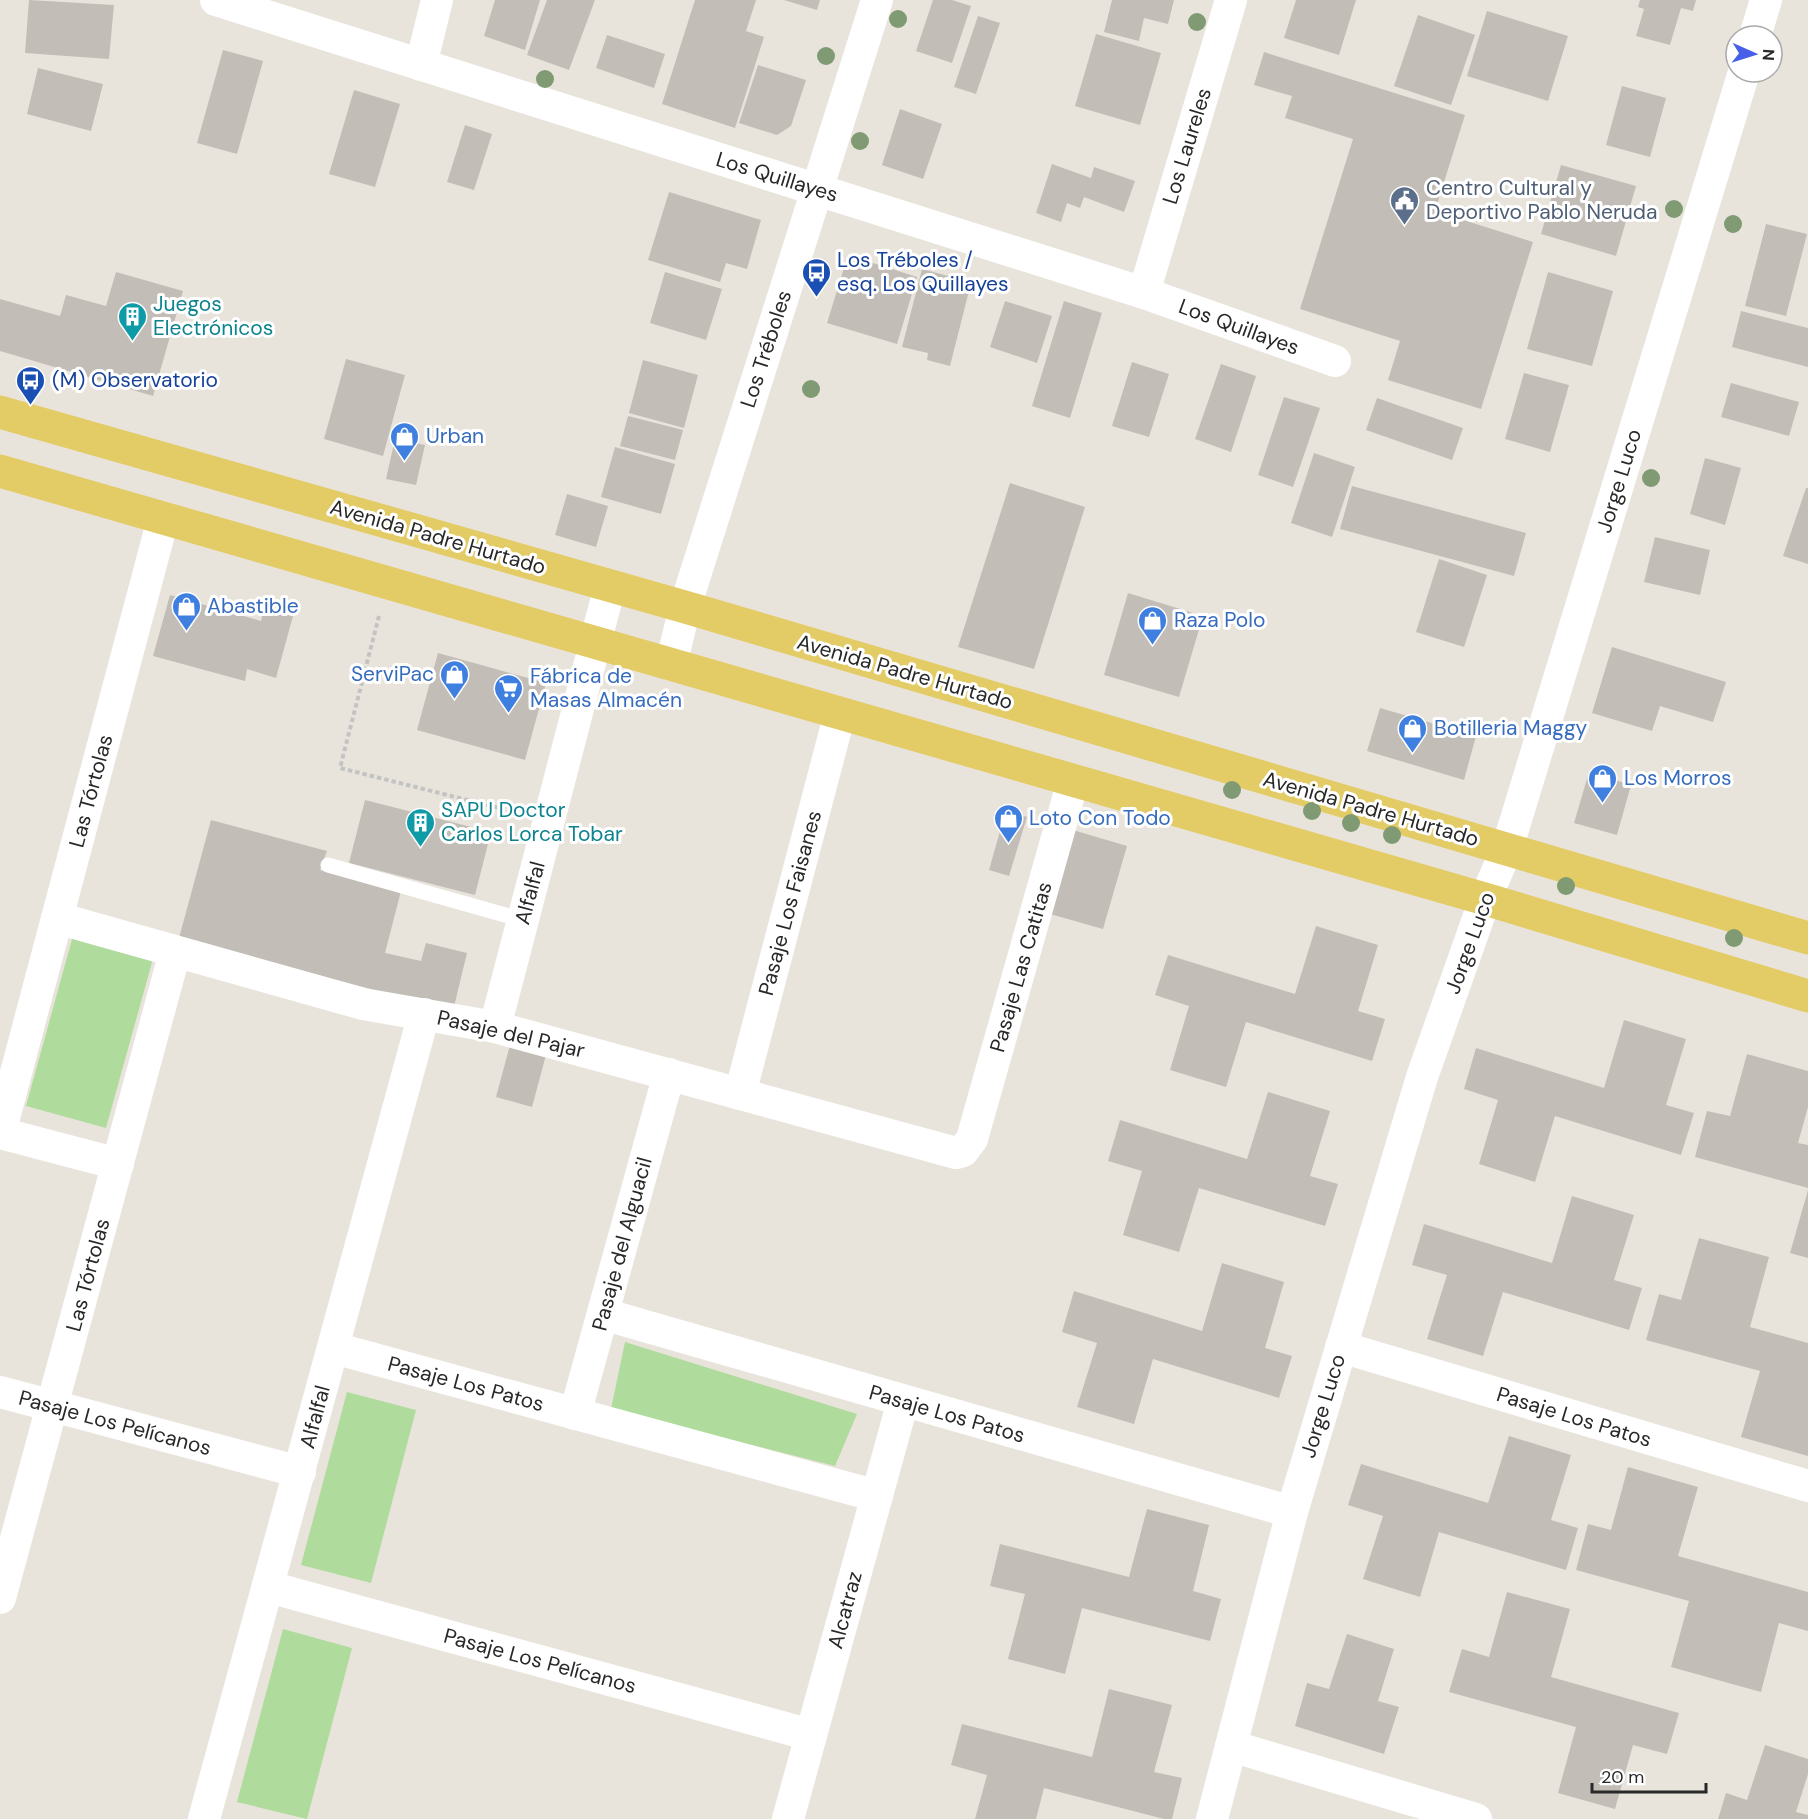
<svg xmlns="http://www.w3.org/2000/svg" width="1808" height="1819" font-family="'DM Sans',sans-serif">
<rect width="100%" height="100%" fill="#e9e4db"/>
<g fill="#afdb9c">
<polygon points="74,932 154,955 106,1128 26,1106"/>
<polygon points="625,1342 857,1414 835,1466 611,1409"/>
<polygon points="347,1392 416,1410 371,1583 301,1565"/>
<polygon points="283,1629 352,1648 307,1819 237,1802"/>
</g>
<g fill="#c2bdb7">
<polygon points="29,0 114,5 109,59 25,53"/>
<polygon points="495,0 540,0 525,50 484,36"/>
<polygon points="547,0 595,0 569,70 527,55"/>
<polygon points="695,0 756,0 746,31 764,37 735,128 662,104"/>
<polygon points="784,0 820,0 817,10"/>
<polygon points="933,0 952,0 971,6 952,63 916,51"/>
<polygon points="1112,0 1174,0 1168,24 1144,18 1139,41 1104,32"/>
<polygon points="1296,0 1356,0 1339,55 1284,38"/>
<polygon points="1640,0 1696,0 1693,11 1681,8 1670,45 1636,36 1644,9 1638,7"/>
<polygon points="1487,11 1568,36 1548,101 1467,76"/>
<polygon points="1418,15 1475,35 1451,105 1394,86"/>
<polygon points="978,16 1000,23 976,94 954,87"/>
<polygon points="1096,34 1161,53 1140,125 1075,106"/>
<polygon points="607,35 665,54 654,88 596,68"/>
<polygon points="223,50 263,61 237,154 197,143"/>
<polygon points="1264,52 1465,115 1435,211 1533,242 1481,409 1388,380 1400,341 1300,309 1353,139 1285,118 1292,96 1254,85"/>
<polygon points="758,65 806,80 791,126 777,135 739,123"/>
<polygon points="38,68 103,84 91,131 27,114"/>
<polygon points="1622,86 1666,98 1650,157 1606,145"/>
<polygon points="354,90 400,104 375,187 329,174"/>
<polygon points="900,109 942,124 923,179 882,165"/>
<polygon points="465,125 492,134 474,190 447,182"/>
<polygon points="1052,164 1091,178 1094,167 1135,181 1124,212 1084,197 1080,208 1067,203 1061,222 1036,213"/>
<polygon points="1561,165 1636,186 1616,256 1541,234"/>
<polygon points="669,192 761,220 747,269 726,263 720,282 648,260"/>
<polygon points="1766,224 1807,234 1786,316 1745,306"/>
<polygon points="848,255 917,277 897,344 827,323"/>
<polygon points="922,269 952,277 950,286 969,291 950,366 927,360 928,353 902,347"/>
<polygon points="116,272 183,291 153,396 0,351 0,299 60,316 66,295 106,306"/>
<polygon points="665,272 722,289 706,340 650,323"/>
<polygon points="1548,272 1613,291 1592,366 1527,349"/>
<polygon points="1005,301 1052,316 1037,363 990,347"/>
<polygon points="1064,301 1102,313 1070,418 1032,406"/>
<polygon points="1741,311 1808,328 1808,367 1732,347"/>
<polygon points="346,359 405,375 383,456 324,439"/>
<polygon points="643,360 698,375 684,428 629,413"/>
<polygon points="1132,362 1169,374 1149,437 1112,426"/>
<polygon points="1221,364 1256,376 1231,452 1195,439"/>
<polygon points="1524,373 1569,385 1550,452 1505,439"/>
<polygon points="1731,383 1799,402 1789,436 1721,417"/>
<polygon points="1284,397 1320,408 1293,487 1258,475"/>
<polygon points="1377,398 1463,428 1452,460 1366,430"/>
<polygon points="628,416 683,430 675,460 620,446"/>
<polygon points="395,439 425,445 416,485 386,479"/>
<polygon points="615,447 675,464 661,514 601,497"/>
<polygon points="1314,453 1355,467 1332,537 1291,523"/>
<polygon points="1705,458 1741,468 1725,525 1690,514"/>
<polygon points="1010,483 1085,507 1034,669 958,647"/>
<polygon points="1352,486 1526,533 1514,576 1340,529"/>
<polygon points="1806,488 1808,488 1808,564 1783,556"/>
<polygon points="567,494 608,506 596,547 555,535"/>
<polygon points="1655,537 1710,550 1700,595 1644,582"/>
<polygon points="1439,559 1487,575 1464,647 1416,632"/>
<polygon points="1128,593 1203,616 1179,697 1104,675"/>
<polygon points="170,595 261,621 264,608 293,616 276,678 247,669 245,681 153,656"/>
<polygon points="1612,647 1726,682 1713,722 1660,706 1652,731 1592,713"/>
<polygon points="438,653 546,683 525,760 417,730"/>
<polygon points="1380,708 1476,736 1464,780 1367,751"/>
<polygon points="1589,772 1631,785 1617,835 1574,823"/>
<polygon points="365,800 491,832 475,895 349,863"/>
<polygon points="1006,810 1027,817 1009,876 989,870"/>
<polygon points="211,820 327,851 320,870 401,891 385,953 421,961 426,943 467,953 453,1011 179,938"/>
<polygon points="1073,830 1127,846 1103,929 1050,914"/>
<polygon points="1316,926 1378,945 1358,1011 1385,1019 1372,1061 1246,1022 1226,1087 1170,1070 1189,1006 1155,995 1168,955 1295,994"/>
<polygon points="1624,1020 1686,1039 1666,1105 1694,1113 1681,1155 1555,1116 1535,1182 1479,1164 1498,1100 1464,1089 1476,1048 1604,1088"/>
<polygon points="510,1045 546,1055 532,1107 496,1097"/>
<polygon points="1747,1054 1808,1071 1808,1107 1798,1143 1808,1145 1808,1188 1695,1157 1707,1111 1730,1116"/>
<polygon points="1268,1092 1330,1111 1310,1176 1338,1184 1325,1226 1199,1188 1179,1252 1123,1235 1142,1171 1108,1161 1120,1120 1247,1159"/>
<polygon points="1808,1190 1808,1258 1790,1253"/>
<polygon points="1572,1196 1634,1215 1614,1280 1642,1288 1629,1330 1503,1292 1483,1356 1427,1339 1447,1275 1412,1265 1424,1224 1552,1263"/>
<polygon points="1699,1238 1769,1257 1750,1327 1808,1343 1808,1456 1741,1437 1760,1371 1646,1340 1659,1294 1681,1300"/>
<polygon points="1222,1263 1284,1282 1265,1348 1292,1356 1279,1398 1153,1359 1134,1424 1077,1407 1097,1343 1062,1332 1074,1291 1202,1331"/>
<polygon points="1509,1436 1571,1455 1551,1520 1578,1528 1566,1570 1439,1532 1420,1597 1363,1579 1383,1516 1348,1505 1361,1464 1488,1503"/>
<polygon points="1628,1467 1698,1487 1678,1556 1808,1592 1808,1631 1779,1623 1761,1692 1671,1667 1689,1601 1576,1570 1588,1524 1611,1530"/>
<polygon points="1147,1509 1209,1525 1193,1591 1221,1599 1210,1641 1082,1608 1065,1674 1008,1659 1025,1594 990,1586 1000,1544 1129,1577"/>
<polygon points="1507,1592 1570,1609 1551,1677 1679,1713 1667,1754 1633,1745 1615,1809 1558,1793 1576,1727 1449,1692 1462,1649 1489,1657"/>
<polygon points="1347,1634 1394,1649 1378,1701 1399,1707 1384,1754 1295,1726 1307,1683 1329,1689"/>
<polygon points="1109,1689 1172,1705 1154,1772 1182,1778 1172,1819 1164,1819 1044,1788 1036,1819 975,1819 987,1775 951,1765 962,1724 1092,1757"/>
<polygon points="1765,1745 1808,1759 1808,1774 1796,1812 1808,1815 1808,1819 1718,1819 1726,1793 1747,1800"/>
</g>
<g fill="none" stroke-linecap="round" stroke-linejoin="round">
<polyline stroke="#c3c3c3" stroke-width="4" stroke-dasharray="4.5 3" stroke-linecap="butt" points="379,616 340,768 515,812"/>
<polyline stroke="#fff" stroke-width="15" points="328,865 523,920"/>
<g stroke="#fff" stroke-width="32">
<polyline points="216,0 1144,293 1335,361"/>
<polyline points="1755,36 1766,0"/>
<polyline points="421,65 437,0"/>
<polyline points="1144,293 1231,0"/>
<polyline points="671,665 685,607 877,0"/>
<polyline points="57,918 363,1004 495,1027 956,1153 963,1151 972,1139 1073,781"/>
<polyline points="495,1027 610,586"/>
<polyline points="740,1094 840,713"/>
<polyline points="0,1133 163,519"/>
<polyline points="0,1133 118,1164"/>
<polyline points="603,1314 1292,1512"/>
<polyline points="1341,1347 1808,1486"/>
<polyline points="334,1348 877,1496"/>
<polyline points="0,1392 300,1472"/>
<polyline points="575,1414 669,1074"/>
<polyline points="269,1587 811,1735"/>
<polyline points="0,1598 175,952"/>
<polyline points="1231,1746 1476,1819"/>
<polyline points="204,1819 424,1014"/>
<polyline points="788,1819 903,1401"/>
<polyline points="1212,1819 1292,1512 1422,1077 1485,899 1507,849 1744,72"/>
</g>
<g stroke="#e3cb66" stroke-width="33">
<polyline points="0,412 685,607 1808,938"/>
<polyline points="0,471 1485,899 1808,996"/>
</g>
</g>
<g fill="#809a74">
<circle cx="898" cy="19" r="9"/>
<circle cx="1197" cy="22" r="9"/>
<circle cx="826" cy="56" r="9"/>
<circle cx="545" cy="79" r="9"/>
<circle cx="860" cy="141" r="9"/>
<circle cx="1674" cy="209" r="9"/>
<circle cx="1733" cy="224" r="9"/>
<circle cx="811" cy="389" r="9"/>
<circle cx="1651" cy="478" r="9"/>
<circle cx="1232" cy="790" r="9"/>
<circle cx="1312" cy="811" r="9"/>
<circle cx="1351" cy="823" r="9"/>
<circle cx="1392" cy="835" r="9"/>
<circle cx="1566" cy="886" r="9"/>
<circle cx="1734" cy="938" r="9"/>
</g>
<defs>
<symbol id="civic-pin" viewBox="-11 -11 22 30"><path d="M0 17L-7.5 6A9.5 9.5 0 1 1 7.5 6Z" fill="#5c6f8a" stroke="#fff"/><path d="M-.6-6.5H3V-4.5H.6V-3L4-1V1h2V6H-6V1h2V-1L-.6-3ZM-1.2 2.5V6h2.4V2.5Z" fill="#fff"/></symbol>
<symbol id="bus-pin" viewBox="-11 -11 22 30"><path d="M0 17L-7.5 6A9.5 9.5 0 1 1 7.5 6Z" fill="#1a4fb4" stroke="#fff"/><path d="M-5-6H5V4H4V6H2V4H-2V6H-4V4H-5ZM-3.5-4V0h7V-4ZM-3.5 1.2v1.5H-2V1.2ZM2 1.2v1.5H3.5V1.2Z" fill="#fff"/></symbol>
<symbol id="building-pin" viewBox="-11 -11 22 30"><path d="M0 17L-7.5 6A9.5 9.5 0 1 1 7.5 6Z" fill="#0f9aa8" stroke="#fff"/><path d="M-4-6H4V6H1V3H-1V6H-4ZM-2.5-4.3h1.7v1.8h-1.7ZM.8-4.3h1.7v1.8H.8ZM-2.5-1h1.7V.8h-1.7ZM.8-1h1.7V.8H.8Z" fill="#fff"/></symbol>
<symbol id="shop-pin" viewBox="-11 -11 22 30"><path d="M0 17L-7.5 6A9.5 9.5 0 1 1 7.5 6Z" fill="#3f7fe0" stroke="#fff"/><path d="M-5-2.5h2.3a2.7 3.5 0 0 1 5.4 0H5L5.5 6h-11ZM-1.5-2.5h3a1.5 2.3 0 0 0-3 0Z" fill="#fff"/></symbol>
<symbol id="supermarket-pin" viewBox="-11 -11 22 30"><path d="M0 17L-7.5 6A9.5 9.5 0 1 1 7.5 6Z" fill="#3f7fe0" stroke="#fff"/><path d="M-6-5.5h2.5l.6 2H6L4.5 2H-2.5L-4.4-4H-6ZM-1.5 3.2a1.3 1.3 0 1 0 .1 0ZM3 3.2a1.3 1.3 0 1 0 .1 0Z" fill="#fff"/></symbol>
</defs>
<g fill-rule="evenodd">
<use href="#civic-pin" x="1388" y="184" width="33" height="45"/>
<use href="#bus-pin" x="800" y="256" width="33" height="45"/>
<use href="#building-pin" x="116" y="300" width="33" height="45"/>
<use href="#bus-pin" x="14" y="364" width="33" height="45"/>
<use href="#shop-pin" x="388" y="420" width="33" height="45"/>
<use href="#shop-pin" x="170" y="590" width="33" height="45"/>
<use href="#shop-pin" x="1136" y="604" width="33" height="45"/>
<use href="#shop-pin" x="438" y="658" width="33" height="45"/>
<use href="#supermarket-pin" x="492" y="672" width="33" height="45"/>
<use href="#shop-pin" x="1396" y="712" width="33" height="45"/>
<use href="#shop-pin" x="1586" y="762" width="33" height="45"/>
<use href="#shop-pin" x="992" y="802" width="33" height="45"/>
<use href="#building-pin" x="404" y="806" width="33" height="45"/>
</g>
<g text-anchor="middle" stroke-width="6" stroke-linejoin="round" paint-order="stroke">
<g font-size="21" fill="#282828" stroke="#fff">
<text transform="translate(1187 146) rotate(-73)" y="7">Los Laureles</text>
<text transform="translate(777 177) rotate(17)" y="7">Los Quillayes</text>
<text transform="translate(1239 327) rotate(20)" y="7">Los Quillayes</text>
<text transform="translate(766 349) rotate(-72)" y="7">Los Tréboles</text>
<text transform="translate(1619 481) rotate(-73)" y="7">Jorge Luco</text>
<text transform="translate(438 537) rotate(16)" y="7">Avenida Padre Hurtado</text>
<text transform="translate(905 672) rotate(16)" y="7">Avenida Padre Hurtado</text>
<text transform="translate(91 791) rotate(-75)" y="7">Las Tórtolas</text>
<text transform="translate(1371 809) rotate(16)" y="7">Avenida Padre Hurtado</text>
<text transform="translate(530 893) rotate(-75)" y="7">Alfalfal</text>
<text transform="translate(790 903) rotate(-75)" y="7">Pasaje Los Faisanes</text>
<text transform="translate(1470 943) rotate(-70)" y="7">Jorge Luco</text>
<text transform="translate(1021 967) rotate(-74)" y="7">Pasaje Las Catitas</text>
<text transform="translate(511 1034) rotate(13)" y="7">Pasaje del Pajar</text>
<text transform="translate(622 1244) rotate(-75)" y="7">Pasaje del Alguacil</text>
<text transform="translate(88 1275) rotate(-75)" y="7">Las Tórtolas</text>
<text transform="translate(466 1384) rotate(15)" y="7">Pasaje Los Patos</text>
<text transform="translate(1323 1406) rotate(-73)" y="7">Jorge Luco</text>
<text transform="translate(947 1414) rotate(16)" y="7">Pasaje Los Patos</text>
<text transform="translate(315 1417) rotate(-75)" y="7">Alfalfal</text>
<text transform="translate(1574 1417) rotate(17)" y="7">Pasaje Los Patos</text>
<text transform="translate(115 1423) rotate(15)" y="7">Pasaje Los Pelícanos</text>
<text transform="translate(845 1610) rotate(-75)" y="7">Alcatraz</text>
<text transform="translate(540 1661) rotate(15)" y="7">Pasaje Los Pelícanos</text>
</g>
<g font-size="21" fill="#4e5e75" stroke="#fff" text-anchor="start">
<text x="1426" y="195">Centro Cultural y<tspan x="1426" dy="24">Deportivo Pablo Neruda</tspan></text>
</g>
<g font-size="21" fill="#164399" stroke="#fff" text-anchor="start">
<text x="837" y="267">Los Tréboles /<tspan x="837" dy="24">esq. Los Quillayes</tspan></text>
<text x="52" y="387">(M) Observatorio</text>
</g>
<g font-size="21" fill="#0d838f" stroke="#fff" text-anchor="start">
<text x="153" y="311">Juegos<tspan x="153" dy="24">Electrónicos</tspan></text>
<text x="441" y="817">SAPU Doctor<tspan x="441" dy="24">Carlos Lorca Tobar</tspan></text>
</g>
<g font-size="21" fill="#366cbe" stroke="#fff" text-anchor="start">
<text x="426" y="443">Urban</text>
<text x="207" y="613">Abastible</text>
<text x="1174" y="627">Raza Polo</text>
<text x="434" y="681" text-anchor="end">ServiPac</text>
<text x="530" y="683">Fábrica de<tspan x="530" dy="24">Masas Almacén</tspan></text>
<text x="1434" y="735">Botilleria Maggy</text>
<text x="1624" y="785">Los Morros</text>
<text x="1029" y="825">Loto Con Todo</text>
</g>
</g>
<g transform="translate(1754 54) rotate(93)"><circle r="28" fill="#ffffff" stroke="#a9a9a9" stroke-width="1.5"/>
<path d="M0-4.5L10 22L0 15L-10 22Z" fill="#4860e9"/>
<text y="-9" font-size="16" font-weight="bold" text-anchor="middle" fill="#282828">N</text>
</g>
<path d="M1592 1783v9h114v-9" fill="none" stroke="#282828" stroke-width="3"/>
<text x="1601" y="1783" font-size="18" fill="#282828" stroke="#ffffff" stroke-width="4.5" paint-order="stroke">20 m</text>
</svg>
